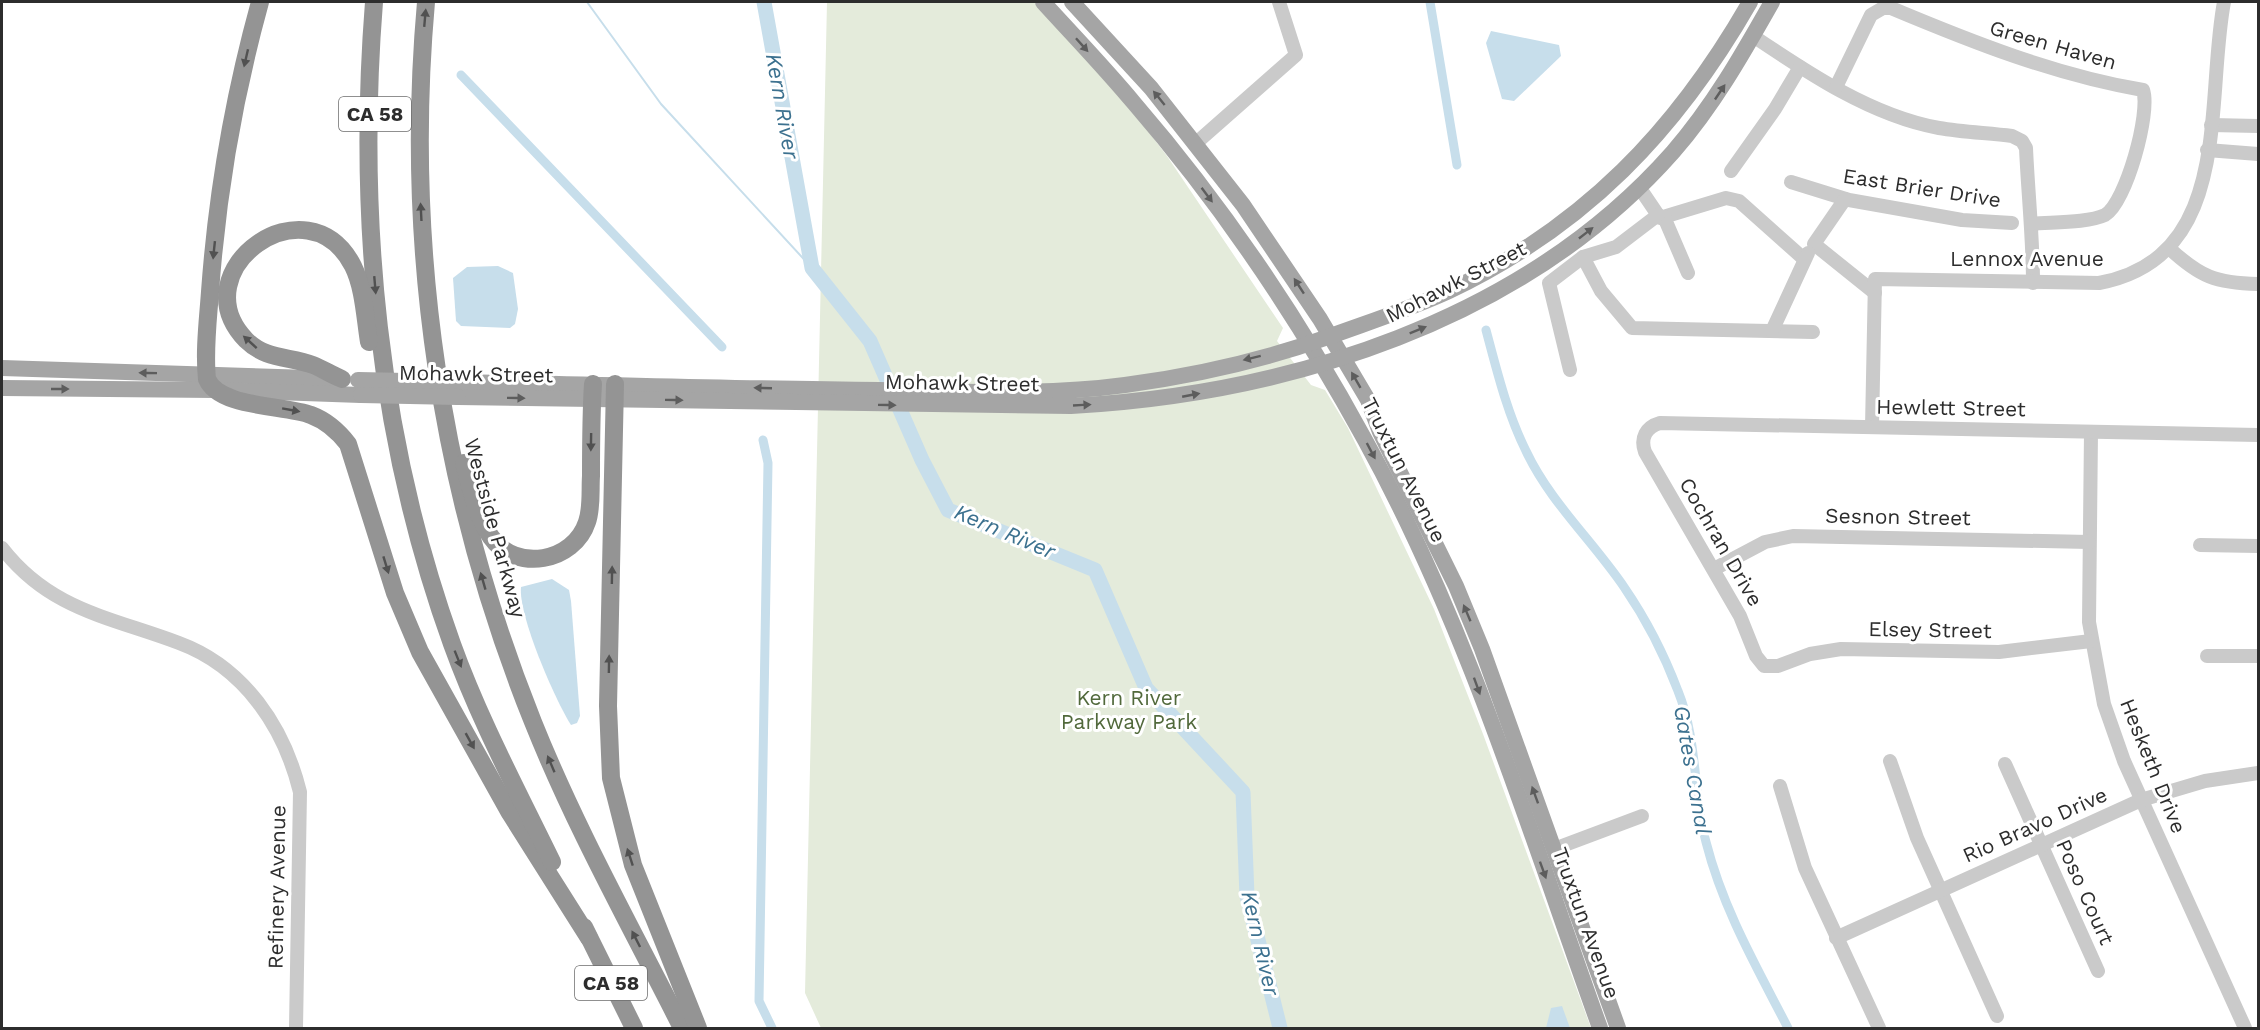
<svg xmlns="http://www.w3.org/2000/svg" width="2260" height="1030" font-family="'Work Sans',sans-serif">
<rect width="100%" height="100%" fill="#fff"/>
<polygon fill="#e4ebdb" points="827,2 1034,2 1132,110 1167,156 1283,328 1277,341 1311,385 1325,390 1348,428 1434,609 1483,734 1591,1028 821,1028 805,993"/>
<g fill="#c7deeb">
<polygon points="1491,31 1559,45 1561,56 1514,101 1502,99 1486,43"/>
<polygon points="498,266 513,273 518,309 515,324 510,328 461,326 456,321 453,278 467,267"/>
<path d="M552 579 569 590 571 601 580 716 577 723 571 725C555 700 518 615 521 587Z"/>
<polygon points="1562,1006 1570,1028 1546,1028 1551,1008"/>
</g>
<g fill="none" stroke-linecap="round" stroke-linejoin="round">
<polyline stroke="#c7deeb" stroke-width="2" points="587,2 661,104 812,268"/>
<g stroke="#c7deeb" stroke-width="9">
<polyline points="1430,2 1457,165"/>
<polyline points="461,75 722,347"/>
<path d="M1486 330C1497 371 1507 413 1526 451 1550 502 1592 540 1624 587 1646 619 1664 654 1678 691 1698 740 1693 794 1706 842 1723 909 1757 968 1788 1028"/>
<polyline points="763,440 768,463 759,1001 772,1028"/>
</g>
<polyline stroke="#c7deeb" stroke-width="15" points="764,2 812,268 870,341 922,460 948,510 1095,570 1146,688 1243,792 1247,896 1280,1028"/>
<g stroke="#cacaca" stroke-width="14">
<path d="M1753 36C1808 73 1872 116 1939 128 1962 132 1988 133 2012 136L2022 141 2026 148C2028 193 2033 238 2033 283"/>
<path d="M1836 87 1871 15 1883 8H1891C1972 42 2055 75 2143 90 2151 112 2126 203 2105 215 2088 223 2051 222 2031 224"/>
<polyline points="2211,125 2258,126"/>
<polyline points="1195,144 1296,55 1279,2"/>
<polyline points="2207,150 2258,154"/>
<polyline points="1731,171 1775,109 1800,67"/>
<polyline points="1791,182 1849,200 1962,220 2012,223"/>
<polyline points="1639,187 1660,218 1726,198 1739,201 1804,259"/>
<polyline points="1845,199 1814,244 1875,293"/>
<polyline points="1664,217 1688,273"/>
<path d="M2169 248C2200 277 2216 283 2258 284"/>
<polyline points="1583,257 1601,291 1632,328 1813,332"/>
<polyline points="1772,331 1808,253"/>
<polyline points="1570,370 1549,283 1583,257 1616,247 1658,215"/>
<path d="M1872 427 1875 279 2099 283C2234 258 2205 102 2224 2"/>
<polyline points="2091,432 2089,622 2104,704 2124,761 2245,1028"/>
<polyline points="2200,545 2258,546"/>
<path d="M2 548C50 610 110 617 179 643 244 667 284 727 300 792L296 1028"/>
<polyline points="1714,569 1765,542 1793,536 2089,542"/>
<path d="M2091 641 1999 652 1841 649 1810 654 1778 666H1764L1756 656 1740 616 1645 452C1640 438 1646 427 1660 423L2258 435"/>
<polyline points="2207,656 2258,656"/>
<polyline points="1890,761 1917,838 1997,1016"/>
<polyline points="2005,764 2098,971"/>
<polyline points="1780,786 1805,868 1879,1028"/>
<polyline points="1554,849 1642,816"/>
<polyline points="1836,938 2141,800 2205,781 2258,773"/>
</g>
<g stroke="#a5a5a5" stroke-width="16">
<path d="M1043 2C1073 35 1105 68 1134 103 1223 206 1300 321 1365 440 1467 625 1529 830 1600 1028"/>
<polyline points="1072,2 1151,88 1243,205 1320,319 1368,400 1380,432 1456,586 1482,649 1618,1028"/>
<polyline points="2,368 342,379"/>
<path d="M455 382C597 384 738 389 880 390 961 391 1044 396 1125 385 1192 376 1264 360 1328 337 1369 322 1410 309 1449 291 1585 226 1676 131 1750 2"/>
<polyline points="2,388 215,390 361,395"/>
<path d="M458 397 1071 406C1289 394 1524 321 1673 152 1713 106 1742 55 1772 2"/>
</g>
<g stroke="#949494" stroke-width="18">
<path d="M260 2C234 96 217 194 210 292 208 320 204 351 207 379 219 408 285 405 311 415 327 421 338 431 348 444L395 593 420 652 510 813 589 938"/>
<path d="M374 2C357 218 378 439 452 644 479 719 517 790 552 862"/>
<path d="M426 2C404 248 441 493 533 722 575 827 631 927 682 1028"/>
<path d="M342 379C332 375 323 369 313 365 289 356 266 360 246 340 179 270 308 178 353 266 364 288 365 318 369 342"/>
<polyline points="615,384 608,706 611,778 633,865 698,1028"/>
<path d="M464 463C470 486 477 517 491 537 516 573 574 562 587 522 592 508 590 491 591 476 591 445 591 415 593 384"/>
<polyline points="584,927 634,1028"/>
</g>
<g stroke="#a5a5a5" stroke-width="16">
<polyline points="358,380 455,382"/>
<polyline points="361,395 458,397"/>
</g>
</g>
<defs><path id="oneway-solid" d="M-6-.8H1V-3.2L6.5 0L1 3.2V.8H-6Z" transform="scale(1.5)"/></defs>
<g fill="#515151">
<use href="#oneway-solid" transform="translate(425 18) rotate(-85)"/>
<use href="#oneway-solid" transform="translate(246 58) rotate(103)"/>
<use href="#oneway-solid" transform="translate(421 212) rotate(-93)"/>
<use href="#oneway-solid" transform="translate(214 250) rotate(96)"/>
<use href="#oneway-solid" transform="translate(375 285) rotate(85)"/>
<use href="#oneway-solid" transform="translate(250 342) rotate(-138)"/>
<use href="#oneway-solid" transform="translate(291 410) rotate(10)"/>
<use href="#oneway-solid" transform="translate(591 442) rotate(91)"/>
<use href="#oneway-solid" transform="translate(386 565) rotate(73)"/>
<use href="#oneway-solid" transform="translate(612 575) rotate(-89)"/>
<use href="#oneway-solid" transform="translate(483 581) rotate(-106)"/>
<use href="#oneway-solid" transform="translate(458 659) rotate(68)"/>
<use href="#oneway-solid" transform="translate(609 664) rotate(-89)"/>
<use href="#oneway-solid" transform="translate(470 741) rotate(61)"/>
<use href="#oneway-solid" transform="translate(551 764) rotate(-113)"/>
<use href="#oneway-solid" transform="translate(630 857) rotate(-108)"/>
<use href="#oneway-solid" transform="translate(636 939) rotate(-117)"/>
</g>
<g fill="#5d5d5d">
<use href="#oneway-solid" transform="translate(1082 45) rotate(48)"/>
<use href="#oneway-solid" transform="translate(1720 92) rotate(-56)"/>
<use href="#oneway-solid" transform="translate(1159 98) rotate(-129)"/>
<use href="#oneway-solid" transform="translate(1207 195) rotate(53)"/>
<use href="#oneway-solid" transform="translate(1586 233) rotate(-38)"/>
<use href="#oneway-solid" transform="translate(1299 286) rotate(-123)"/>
<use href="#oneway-solid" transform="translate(1418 330) rotate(-22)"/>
<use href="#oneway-solid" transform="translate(1252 358) rotate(166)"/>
<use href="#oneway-solid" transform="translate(148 373) rotate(-179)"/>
<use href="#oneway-solid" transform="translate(1356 380) rotate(-120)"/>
<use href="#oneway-solid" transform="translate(763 388) rotate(-178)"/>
<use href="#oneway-solid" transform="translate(60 389)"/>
<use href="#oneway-solid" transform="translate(1191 395) rotate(-11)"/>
<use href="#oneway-solid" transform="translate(516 398) rotate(1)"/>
<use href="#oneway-solid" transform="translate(674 400) rotate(1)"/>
<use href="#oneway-solid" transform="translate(887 405) rotate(1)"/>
<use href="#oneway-solid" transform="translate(1082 405) rotate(-3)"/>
<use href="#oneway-solid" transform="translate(1371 451) rotate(62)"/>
<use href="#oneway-solid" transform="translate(1467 613) rotate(-113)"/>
<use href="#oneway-solid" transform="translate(1477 686) rotate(70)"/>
<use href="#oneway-solid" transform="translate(1535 795) rotate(-110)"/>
<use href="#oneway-solid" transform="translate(1543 870) rotate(70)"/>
</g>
<g text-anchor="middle" stroke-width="6" stroke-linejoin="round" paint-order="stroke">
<g fill="#fff" stroke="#6c6c6c" stroke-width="1.5">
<rect x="339" y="97" width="72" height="34" rx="4.5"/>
<rect x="575" y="966" width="72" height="34" rx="4.5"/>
</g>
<g font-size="20" font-weight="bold" fill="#2d2d2d">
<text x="375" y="121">CA 58</text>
<text x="611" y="990">CA 58</text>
</g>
<g font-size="21" fill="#2d2d2d" stroke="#fff">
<text transform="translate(2053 45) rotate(16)" y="7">Green Haven</text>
<text transform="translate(1922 188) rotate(9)" y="7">East Brier Drive</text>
<text x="2027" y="266">Lennox Avenue</text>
<text transform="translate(1456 282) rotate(-27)" y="7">Mohawk Street</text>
<text transform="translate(476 374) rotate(1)" y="7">Mohawk Street</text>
<text transform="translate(962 383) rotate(1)" y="7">Mohawk Street</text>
<text transform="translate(1951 408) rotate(1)" y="7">Hewlett Street</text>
<text transform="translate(1404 470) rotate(63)" y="7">Truxtun Avenue</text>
<text transform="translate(1898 517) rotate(1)" y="7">Sesnon Street</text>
<text transform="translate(495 528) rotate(75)" y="7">Westside Parkway</text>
<text transform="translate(1721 542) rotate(60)" y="7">Cochran Drive</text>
<text transform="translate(1930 630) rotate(1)" y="7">Elsey Street</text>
<text transform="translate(2153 766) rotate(68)" y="7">Hesketh Drive</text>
<text transform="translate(2035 825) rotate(-24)" y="7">Rio Bravo Drive</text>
<text transform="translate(277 887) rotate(-89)" y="7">Refinery Avenue</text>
<text transform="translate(2085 892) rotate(66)" y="7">Poso Court</text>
<text transform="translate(1586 923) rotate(70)" y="7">Truxtun Avenue</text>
</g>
<g font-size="21" fill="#51693b" stroke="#fff">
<text x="1129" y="705">Kern River<tspan x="1129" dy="24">Parkway Park</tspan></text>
</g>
<g font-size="22" font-style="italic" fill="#3c718f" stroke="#fff">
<text transform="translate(783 106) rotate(80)" y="8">Kern River</text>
<text transform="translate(1005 531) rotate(23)" y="8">Kern River</text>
<text transform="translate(1693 770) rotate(80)" y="8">Gates Canal</text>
<text transform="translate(1261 943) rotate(77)" y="8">Kern River</text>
</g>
</g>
<rect width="2260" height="1030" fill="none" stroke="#2d2d2d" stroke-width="6"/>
</svg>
